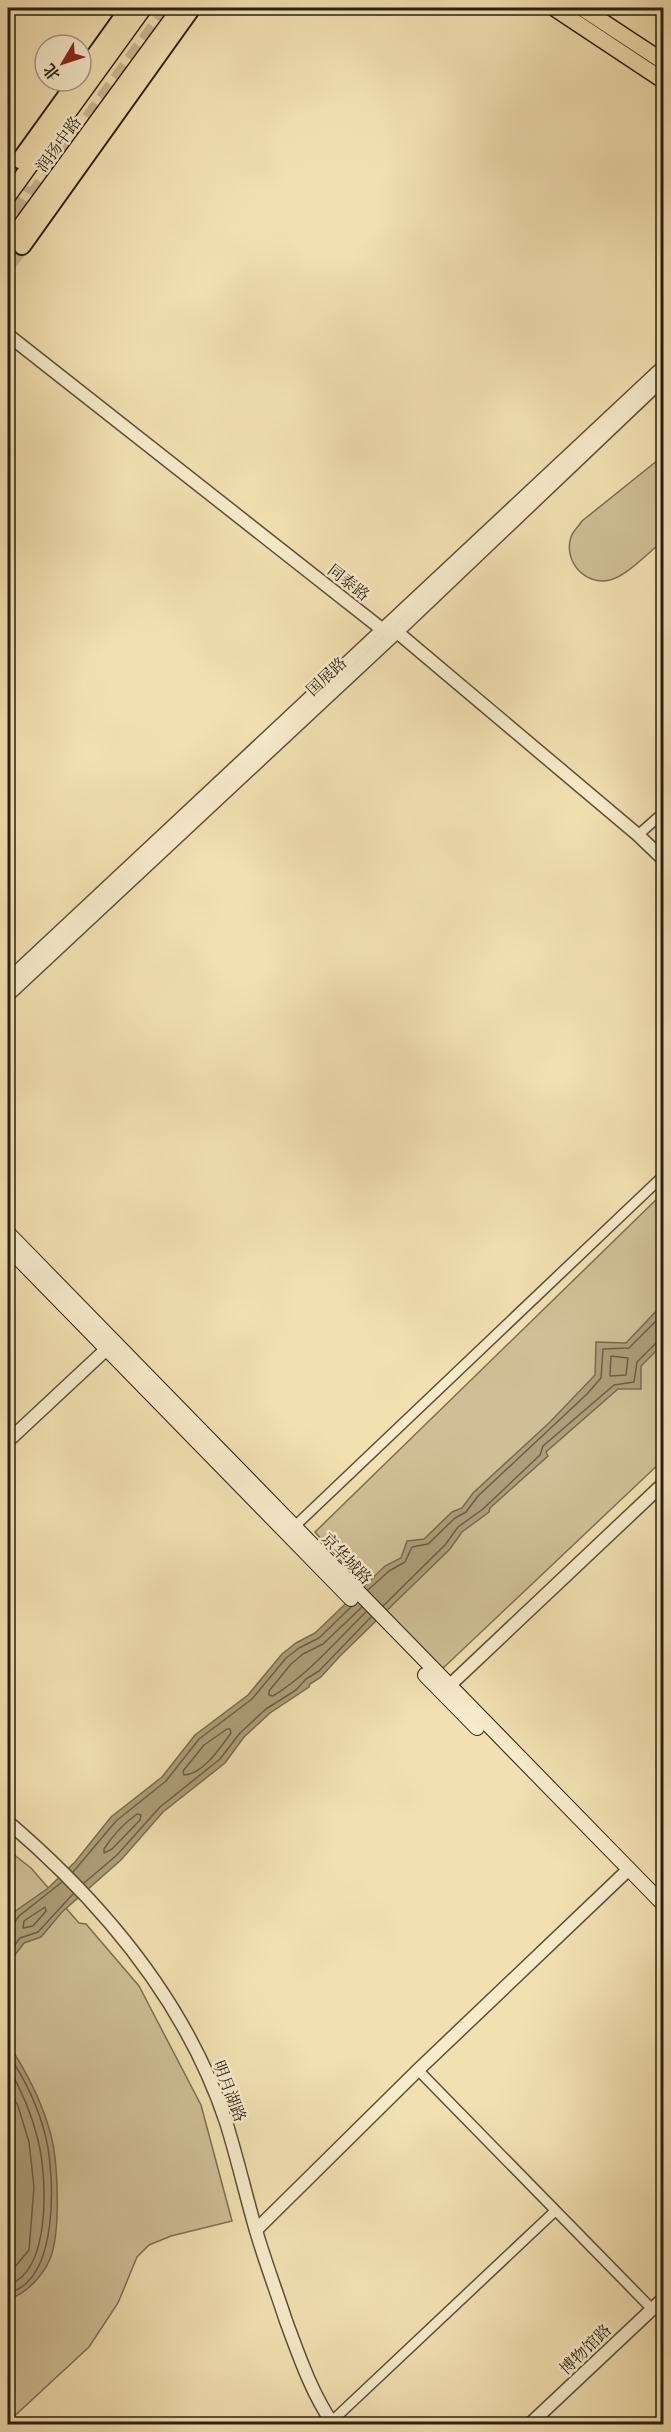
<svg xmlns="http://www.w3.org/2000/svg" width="671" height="2432" font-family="'Old Standard TT','Noto Serif SC',serif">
<rect width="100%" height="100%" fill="#f2e0b1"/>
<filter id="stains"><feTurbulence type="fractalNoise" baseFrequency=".00333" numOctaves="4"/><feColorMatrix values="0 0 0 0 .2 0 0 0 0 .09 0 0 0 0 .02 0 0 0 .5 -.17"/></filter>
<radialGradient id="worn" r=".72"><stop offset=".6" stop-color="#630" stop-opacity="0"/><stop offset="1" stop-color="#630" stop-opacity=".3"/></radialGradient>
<g fill="#d0bf96" stroke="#7d6f53" stroke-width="1.5">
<path d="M663 456V541C650 551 627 576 610 580 585 586 563 561 571 537 573 531 579 526 582 521Z"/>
<polygon points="663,1193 663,1460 440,1671 315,1532"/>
<polygon points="8,1850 31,1868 79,1923 86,1924 139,1986 201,2105 232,2221 171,2236 149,2245 137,2257 118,2303 89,2347 8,2422"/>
</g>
<g fill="#ae9e7a" stroke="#796b50" stroke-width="1.5">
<polygon points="663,1304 663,1344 641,1366 641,1389 618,1389 546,1452 548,1456 490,1508 489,1512 462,1532 450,1549 340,1656 321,1677 310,1684 309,1687 270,1713 244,1737 225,1763 163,1812 121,1860 62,1912 41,1937 24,1943 8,1964 8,1923 14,1912 47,1889 75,1862 111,1817 162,1777 195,1735 248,1695 282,1654 296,1643 315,1633 385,1566 401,1558 407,1541 424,1539 452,1512 462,1508 473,1493 550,1422 595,1375 596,1342 626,1343"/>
<path d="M8 2044C27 2072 42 2102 51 2135 58 2163 61 2232 50 2259 43 2276 25 2295 8 2299Z"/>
</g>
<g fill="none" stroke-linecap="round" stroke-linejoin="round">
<g stroke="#6c5e45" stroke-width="1.5">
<polygon points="611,1356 628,1358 626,1375 610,1376"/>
<polyline points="368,1590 389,1571 405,1562 412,1547 428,1544 455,1518 466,1512 478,1496 587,1394 601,1378 603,1349 629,1348 664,1313"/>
<polyline points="383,1606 445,1545 458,1527 483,1509 540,1455 543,1446 614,1385 634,1382 637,1362 657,1342 664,1341"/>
<path d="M362 1607 323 1644 303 1654 291 1664 269 1691V1695L273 1696C309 1674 336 1641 366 1612"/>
<path d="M227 1729H230L231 1733C220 1748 203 1774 184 1775L183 1771 204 1745Z"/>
<path d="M137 1814 141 1815 140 1820 112 1849 104 1853V1849C113 1835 123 1824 137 1814Z"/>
<polyline points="73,1872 116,1821 166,1781 199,1739 252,1699 286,1658 299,1648 319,1638 351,1607"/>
<polyline points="84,1883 117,1855 160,1807 220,1759 240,1733 266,1709 296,1690 306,1679 319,1671 371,1617"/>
<polygon points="45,1907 46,1911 33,1926 23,1928 24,1921"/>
<polyline points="8,1925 14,1923 19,1916 62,1882"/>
<polyline points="8,1954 20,1938 38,1932 73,1894"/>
<path d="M8 2054C25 2079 39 2109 46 2138 55 2178 59 2281 8 2293"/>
<path d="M8 2067C21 2089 32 2115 38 2140 47 2176 52 2271 8 2285"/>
<polyline points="8,2086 18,2106 29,2142 34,2187 29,2250 8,2275"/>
</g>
<g stroke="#cab991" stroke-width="16" stroke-dasharray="16 8" stroke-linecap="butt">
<polyline points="8,179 20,160"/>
<polyline points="8,209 25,184"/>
<polyline points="19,216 169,8"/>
<polyline points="8,264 22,246"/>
</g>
<defs>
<g id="minor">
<polyline points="638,835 664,812"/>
<polyline points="295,1526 664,1175"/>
<polyline points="418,2070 652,2309"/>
<polyline points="331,2422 554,2212"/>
</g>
<g id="tertiary">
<polyline points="8,335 383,630 397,632 638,835 664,860"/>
<polyline points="8,980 664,366"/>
<polyline points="8,995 397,632 664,378"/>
<polyline points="8,1441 112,1344"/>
<polyline points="449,1686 664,1483"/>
<path d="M8 1822C103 1903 186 2002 226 2122 237 2157 245 2192 255 2227 264 2259 276 2290 286 2321 299 2356 312 2394 333 2424"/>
<polyline points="256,2230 418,2070 629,1869"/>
<polyline points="530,2424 664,2298"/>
</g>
<g id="secondary">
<polyline points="8,1233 664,1905"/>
<polyline points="8,1248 351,1599"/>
<polyline points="425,1675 477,1728"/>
</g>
<g id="primary">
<polyline points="554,8 664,81"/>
<polyline points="582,8 664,62"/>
<polyline points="8,196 144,8"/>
<polyline points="8,243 180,8"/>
</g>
<g id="trunk">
<polyline points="81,75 129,8"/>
<polyline points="20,160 77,81"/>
<polyline points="22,246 192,8"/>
</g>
</defs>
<use href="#minor" stroke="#5c4f38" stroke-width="12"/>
<use href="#tertiary" stroke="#5c4f38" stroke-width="15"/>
<use href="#secondary" stroke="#2a1f10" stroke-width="16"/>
<use href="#primary" stroke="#2a1f10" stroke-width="18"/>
<use href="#trunk" stroke="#2a1f10" stroke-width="20"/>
<use href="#minor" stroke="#f7ebcc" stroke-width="9"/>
<use href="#tertiary" stroke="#f7ebcc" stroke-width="12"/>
<use href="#secondary" stroke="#f7ebcc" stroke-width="14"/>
<use href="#primary" stroke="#f2e0b1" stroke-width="15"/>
<use href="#trunk" stroke="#f2e0b1" stroke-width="16"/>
</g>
<g text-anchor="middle" stroke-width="5" stroke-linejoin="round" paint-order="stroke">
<g font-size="16" fill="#2a1f10" stroke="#f7ebcc">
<text transform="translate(58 144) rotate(-54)" y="6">润扬中路</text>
<text transform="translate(349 582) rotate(38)" y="6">同泰路</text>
<text transform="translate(326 676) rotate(-43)" y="6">国展路</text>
<text transform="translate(347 1558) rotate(46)" y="6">京华城路</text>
<text transform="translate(230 2091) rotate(69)" y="6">明月湖路</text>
<text transform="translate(585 2349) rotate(-44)" y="6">博物馆路</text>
</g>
</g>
<rect width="671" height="2432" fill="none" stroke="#f2e0b1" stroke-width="30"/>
<rect x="9" y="9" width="653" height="2414" fill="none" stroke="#2a1f10" stroke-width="3"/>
<rect x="15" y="15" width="641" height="2402" fill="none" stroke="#2a1f10" stroke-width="1.5"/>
<g transform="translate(63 63) rotate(231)"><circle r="28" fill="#f7ebcc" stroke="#a59981" stroke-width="1.5"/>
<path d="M0-4.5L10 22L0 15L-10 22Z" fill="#8f2418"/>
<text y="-9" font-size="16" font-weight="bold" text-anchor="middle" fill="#2a1f10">北</text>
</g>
<rect width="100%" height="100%" filter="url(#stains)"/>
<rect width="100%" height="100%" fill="url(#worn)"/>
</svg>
